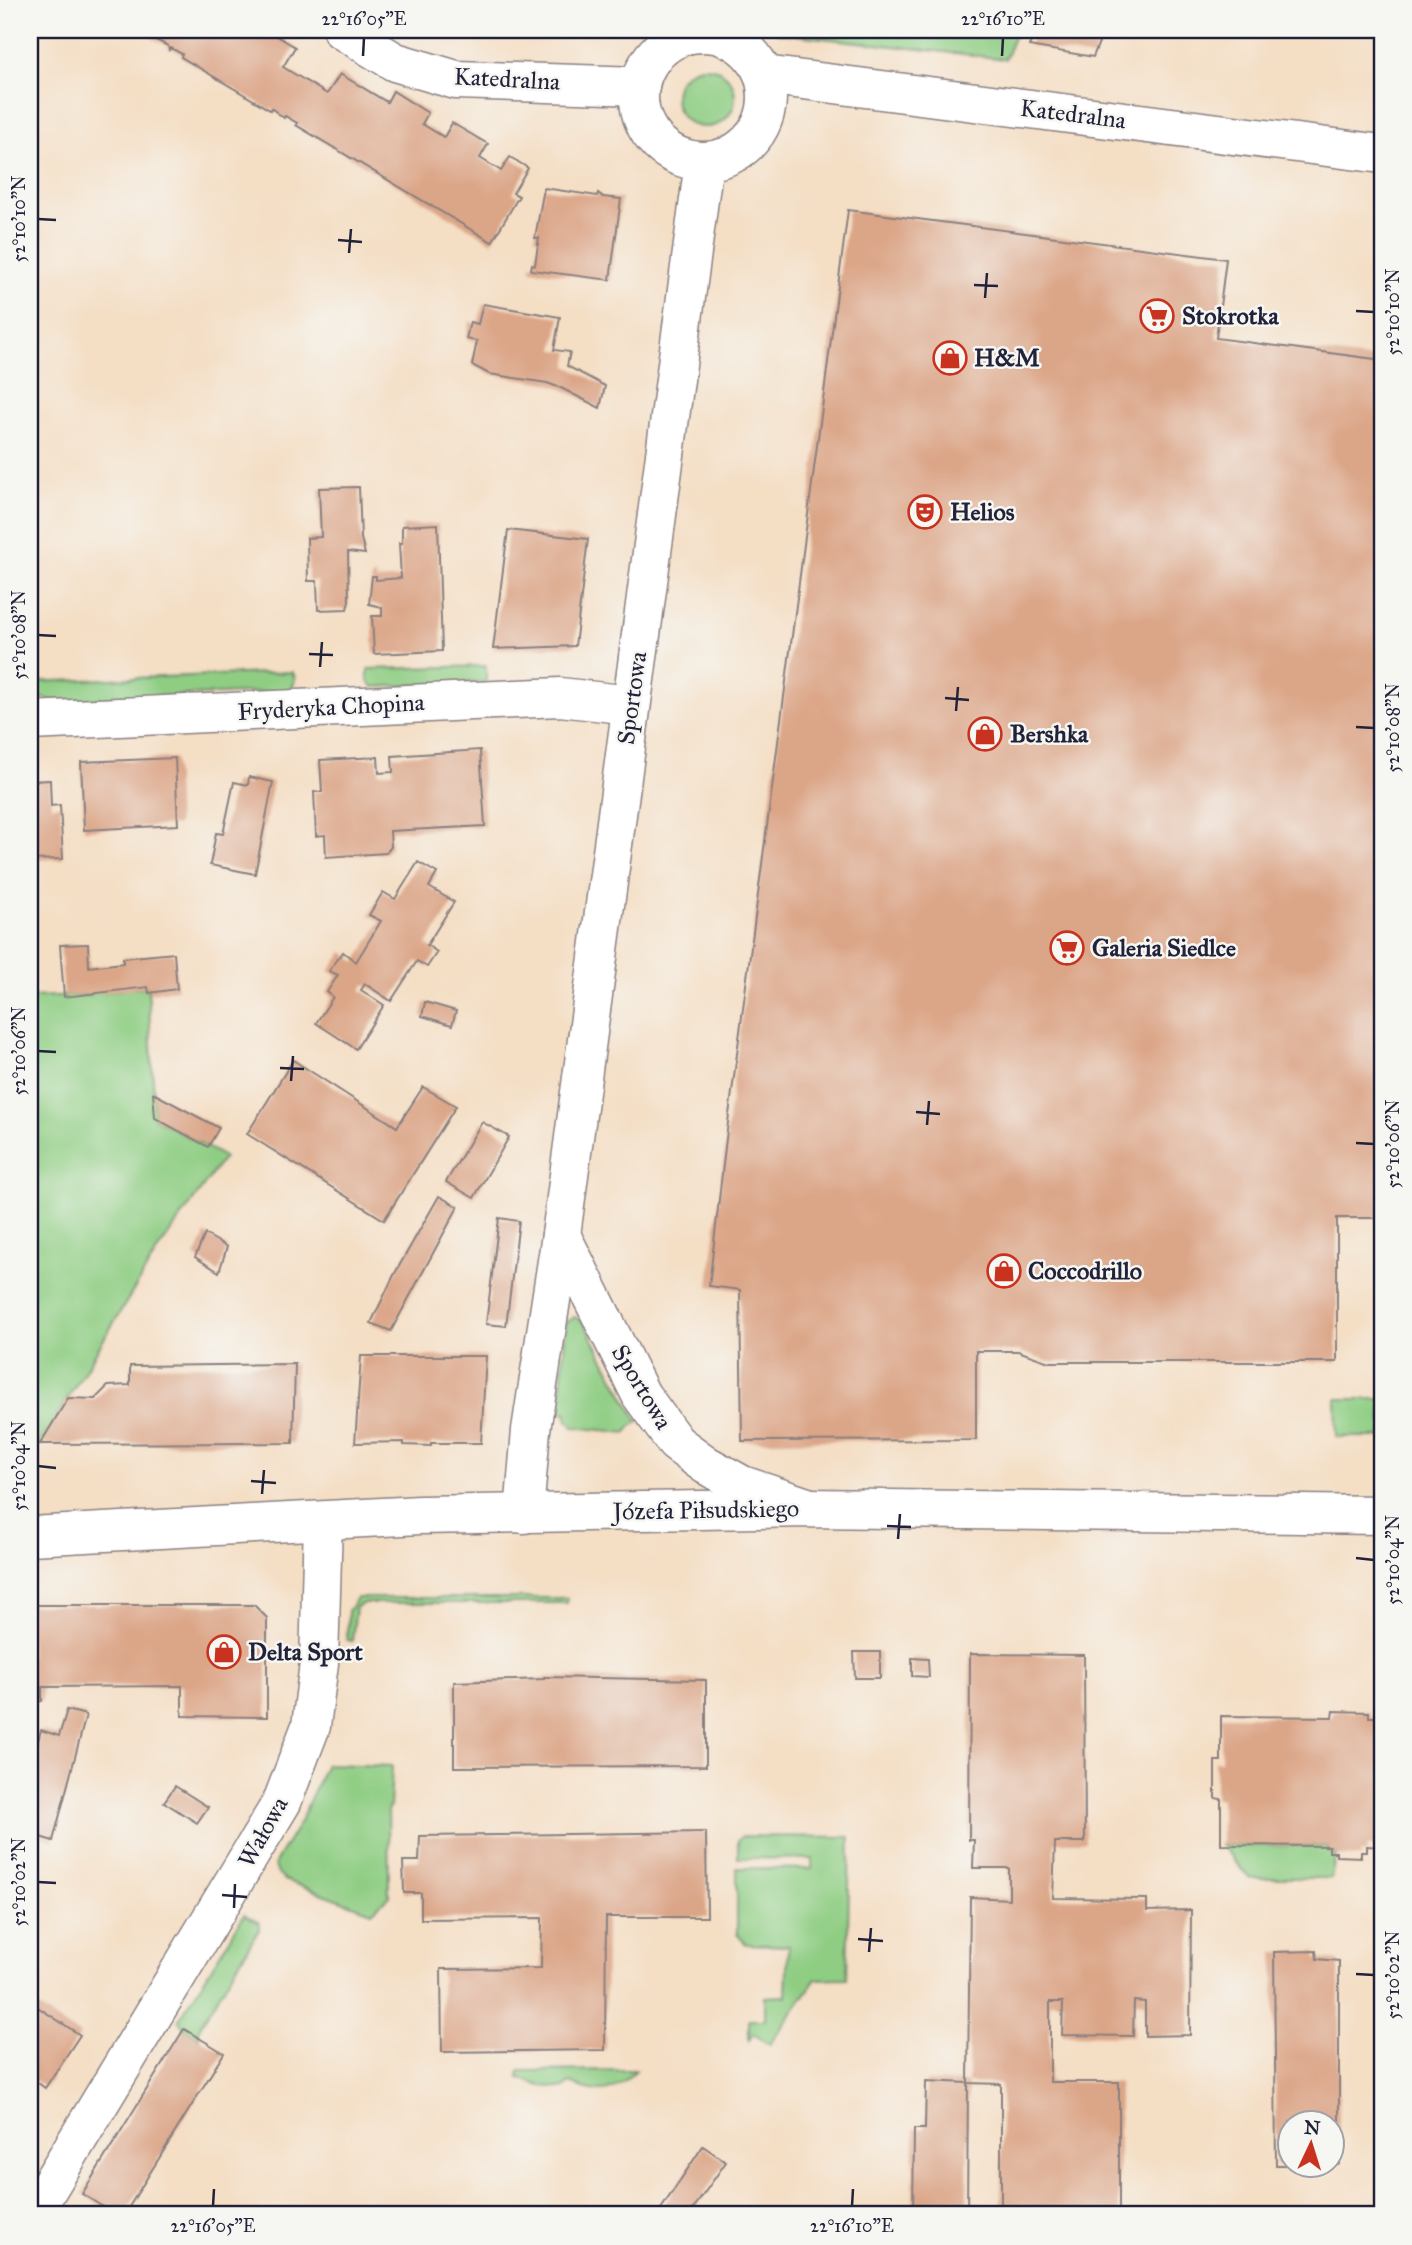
<svg xmlns="http://www.w3.org/2000/svg" width="1412" height="2245" font-family="'IM FELL Great Primer',serif">
<rect width="100%" height="100%" fill="#f6f6f2"/>
<filter id="ink" filterUnits="userSpaceOnUse"><feTurbulence type="fractalNoise" baseFrequency=".0143" numOctaves="2"/><feDisplacementMap in="SourceGraphic" scale="14" xChannelSelector="R" yChannelSelector="G"/><feConvolveMatrix kernelMatrix="1 2 1 2 8 2 1 2 1" color-interpolation-filters="sRGB"/></filter>
<filter id="wash" filterUnits="userSpaceOnUse"><feTurbulence type="fractalNoise" baseFrequency=".00686" numOctaves="4" result="noise"/><feDisplacementMap in="SourceGraphic" scale="28" xChannelSelector="R" yChannelSelector="G"/><feGaussianBlur stdDeviation="1.57" result="paint"/><feColorMatrix in="noise" values="0 0 0 0 0 0 0 0 0 0 0 0 0 0 0 0 0 1.4 0 .05"/><feComposite in="paint" operator="in"/></filter>
<g filter="url(#wash)">
<rect width="100%" height="100%" fill="#f4dec4"/>
<g fill="#8fcd83" stroke="#58785f" stroke-width="2">
<polygon points="774,30 1017,30 1005,59 779,33"/>
<circle cx="705" cy="97" r="30"/>
<polygon points="486,666 486,682 373,687 368,680 368,669"/>
<path d="M292 672C297 677 294 685 291 691L53 701 37 696 30 690V682Z"/>
<polygon points="148,987 155,1118 224,1157 158,1250 40,1444 30,1444 30,997 89,995 90,993"/>
<polygon points="575,1317 584,1323 638,1422 630,1427 626,1433 573,1427 567,1419 567,1413 559,1412 566,1323"/>
<polygon points="1336,1399 1382,1399 1382,1437 1337,1437"/>
<polygon points="357,1598 567,1598 567,1603 364,1603 356,1607 352,1641 347,1640 348,1611"/>
<path d="M326 1764 392 1766 390 1807 388 1808 389 1896 372 1912 285 1880C278 1875 276 1872 275 1863L300 1822Z"/>
<polygon points="742,1836 850,1837 847,1978 816,1979 770,2044 753,2034 749,2040 749,2020 765,2020 765,1997 786,1996 788,1946 746,1944 737,1934 737,1868 812,1869 812,1859 738,1858 738,1841"/>
<polygon points="1221,1845 1329,1846 1329,1852 1336,1852 1331,1878 1249,1878"/>
<polygon points="244,1915 259,1922 260,1928 199,2028 199,2038 184,2029 179,2020"/>
<path d="M636 2070C611 2094 603 2096 570 2083L564 2088 541 2086 519 2078V2071Z"/>
</g>
<g id="blocks">
<g fill="#dba587">
<polygon points="136,30 267,30 295,47 283,67 327,94 340,74 387,102 393,91 428,113 422,124 444,137 452,123 488,144 480,158 501,171 510,157 528,168 513,193 519,196 492,242 296,125 297,123 285,116 284,118 271,108 270,110 181,57 182,54 171,48 169,50 168,46"/>
<polygon points="1036,30 1104,30 1093,57 1029,46"/>
<polygon points="544,188 597,196 598,193 603,197 621,199 610,280 531,270 532,264 535,265 539,238 535,238"/>
<polygon points="848,210 1226,259 1216,338 1382,360 1382,1218 1337,1218 1337,1362 1049,1362 1018,1351 976,1351 976,1440 742,1441 740,1290 709,1286 727,1130"/>
<polygon points="483,304 560,317 554,350 570,352 567,366 605,386 600,408 561,388 547,383 489,374 472,365 477,341 466,339 470,322 478,324"/>
<polygon points="359,487 361,538 365,554 348,552 349,601 347,609 318,610 317,581 308,581 307,538 321,537 319,488"/>
<polygon points="438,524 442,651 374,654 372,616 382,616 382,607 369,604 372,576 376,576 376,580 401,578 399,543 402,543 402,526"/>
<polygon points="508,530 588,539 575,646 493,649"/>
<polygon points="480,750 485,826 390,831 391,847 386,853 326,857 325,835 316,836 314,792 322,792 320,760 378,757 379,773 393,772 392,756"/>
<polygon points="175,758 178,825 84,830 81,762"/>
<polygon points="249,777 273,782 255,874 210,865 216,833 223,834 234,782 248,785"/>
<polygon points="50,780 51,806 60,805 63,859 30,860 30,781"/>
<polygon points="418,862 437,873 429,887 454,902 427,945 437,952 427,967 417,961 391,1001 365,984 361,990 384,1005 356,1049 316,1023 333,997 327,992 338,975 329,971 343,952 356,962 381,921 369,915 383,892 395,899"/>
<polygon points="88,944 89,967 123,963 123,958 174,953 177,989 149,993 148,987 64,997 60,945"/>
<polygon points="425,1002 456,1011 452,1025 422,1016"/>
<polygon points="293,1060 397,1127 423,1087 456,1106 384,1220 247,1134"/>
<polygon points="153,1093 219,1128 208,1147 155,1118"/>
<polygon points="482,1122 509,1137 474,1198 446,1182"/>
<polygon points="439,1196 458,1207 391,1331 371,1323 394,1275"/>
<polygon points="499,1218 519,1221 506,1326 486,1324"/>
<polygon points="205,1234 227,1247 219,1272 195,1257"/>
<polygon points="361,1356 486,1356 481,1443 431,1443 431,1446 404,1445 404,1442 355,1443"/>
<polygon points="295,1364 293,1443 40,1444 68,1398 95,1399 108,1386 130,1385 130,1366"/>
<polygon points="30,1605 254,1605 267,1618 267,1717 182,1716 182,1686 42,1687 42,1701 30,1702"/>
<polygon points="854,1652 880,1652 880,1678 855,1678"/>
<polygon points="970,1654 1084,1655 1085,1842 1055,1842 1053,1898 1147,1899 1147,1911 1191,1910 1190,2035 1145,2036 1145,2002 1134,2001 1133,2036 1062,2035 1063,2002 1050,2002 1050,2082 1119,2082 1119,2215 1001,2215 1001,2084 968,2083 970,1897 1009,1899 1009,1868 973,1868 974,1840 969,1840"/>
<polygon points="912,1658 928,1659 929,1677 912,1676"/>
<polygon points="544,1677 706,1680 706,1766 454,1767 454,1682 544,1679"/>
<polygon points="67,1710 86,1715 53,1841 30,1834 30,1771 41,1730 59,1736"/>
<polygon points="1333,1711 1369,1712 1369,1717 1382,1717 1382,1847 1367,1846 1367,1852 1361,1852 1361,1857 1336,1856 1336,1852 1329,1852 1329,1846 1221,1845 1221,1799 1215,1798 1215,1761 1221,1761 1221,1716 1332,1717"/>
<polygon points="175,1786 208,1807 197,1823 164,1802"/>
<polygon points="706,1832 707,1917 606,1917 605,2050 442,2052 441,1969 541,1968 542,1918 421,1919 421,1893 404,1893 403,1861 419,1861 420,1836"/>
<polygon points="1316,1951 1317,1959 1339,1961 1339,2164 1332,2164 1332,2122 1290,2122 1290,2165 1276,2165 1274,1952"/>
<polygon points="30,2002 80,2035 45,2088 30,2077"/>
<polygon points="184,2029 224,2053 124,2215 116,2215 82,2194"/>
<polygon points="926,2081 968,2083 967,2215 913,2215 914,2129 925,2129"/>
<polygon points="703,2146 726,2162 689,2215 657,2215"/>
</g>
</g>
</g>
<g filter="url(#ink)">
<use href="#blocks" fill-opacity="0" stroke="#8b8080" stroke-width="2"/>
<g fill="none" stroke-linecap="round" stroke-linejoin="round">
<defs>
<g id="street">
<polyline points="342,30 395,62 456,80 640,86"/>
<circle cx="703" cy="97" r="64"/>
<polyline points="764,75 1382,154"/>
<polyline points="30,721 560,697 631,705"/>
<polyline points="561,1235 641,1395 676,1443 706,1465 742,1485 807,1507"/>
<polyline points="524,1514 531,1430 561,1235 704,162"/>
<polyline points="32,2215 282,1802 311,1726 319,1663 323,1521"/>
</g>
<polyline id="secondary" points="30,1536 420,1515 809,1508 1382,1515"/>
</defs>
<use href="#street" stroke="#8b8080" stroke-width="41"/>
<use href="#secondary" stroke="#8b8080" stroke-width="41"/>
<use href="#street" stroke="#fff" stroke-width="38"/>
<use href="#secondary" stroke="#fff" stroke-width="38"/>
</g>
</g>
<path fill="none" stroke="#22223b" stroke-width="2.5" d="M363 56 364 38M1002 56 1003 38M38 219 56 220M338 240 362 242M349 253 351 229M974 285 998 286M985 298 987 273M1356 311 1374 312M38 635 56 636M309 654 333 655M320 667 322 642M945 698 969 700M956 711 958 687M1356 727 1374 728M38 1051 56 1052M280 1068 304 1069M291 1081 293 1056M916 1112 940 1114M927 1125 929 1101M1356 1143 1374 1144M38 1466 56 1468M251 1481 276 1483M262 1494 264 1470M887 1526 911 1527M898 1539 900 1514M1356 1558 1374 1560M38 1882 56 1883M222 1895 247 1897M234 1908 235 1884M858 1939 883 1941M869 1952 871 1928M1356 1974 1374 1975M213 2206 214 2189M852 2206 853 2189"/>
<defs>
<symbol id="supermarket-ring" viewBox="-11 -11 22 22"><circle r="9.5" fill="#f6f6f2" stroke="#c8321e" stroke-width="1.5"/><path d="M-6-5.5h2.5l.6 2H6L4.5 2H-2.5L-4.4-4H-6ZM-1.5 3.2a1.3 1.3 0 1 0 .1 0ZM3 3.2a1.3 1.3 0 1 0 .1 0Z" fill="#c8321e"/></symbol>
<symbol id="shop-ring" viewBox="-11 -11 22 22"><circle r="9.5" fill="#f6f6f2" stroke="#c8321e" stroke-width="1.5"/><path d="M-5-2.5h2.3a2.7 3.5 0 0 1 5.4 0H5L5.5 6h-11ZM-1.5-2.5h3a1.5 2.3 0 0 0-3 0Z" fill="#c8321e"/></symbol>
<symbol id="theatre-ring" viewBox="-11 -11 22 22"><circle r="9.5" fill="#f6f6f2" stroke="#c8321e" stroke-width="1.5"/><path d="M-5-5.5Q0-4 5-5.5V0Q5 5 0 6Q-5 5-5 0ZM-3.3-2.5H-1v1.5H-3.3ZM1-2.5H3.3v1.5H1ZM-2.8 1Q0 5.5 2.8 1Z" fill="#c8321e"/></symbol>
</defs>
<g fill-rule="evenodd">
<use href="#supermarket-ring" x="1138" y="297" width="38" height="38"/>
<use href="#shop-ring" x="931" y="339" width="38" height="38"/>
<use href="#theatre-ring" x="906" y="493" width="38" height="38"/>
<use href="#shop-ring" x="966" y="715" width="38" height="38"/>
<use href="#supermarket-ring" x="1048" y="929" width="38" height="38"/>
<use href="#shop-ring" x="985" y="1252" width="38" height="38"/>
<use href="#shop-ring" x="205" y="1633" width="38" height="38"/>
</g>
<g text-anchor="middle" stroke-width="5" stroke-linejoin="round" paint-order="stroke">
<g font-size="24" fill="#22223b" stroke="#f6f6f2">
<text transform="translate(507 79) rotate(3)" y="8">Katedralna</text>
<text transform="translate(1073 114) rotate(7)" y="8">Katedralna</text>
<text transform="translate(632 698) rotate(-82)" y="8">Sportowa</text>
<text transform="translate(331 707) rotate(-3)" y="8">Fryderyka Chopina</text>
<text transform="translate(642 1387) rotate(59)" y="8">Sportowa</text>
<text transform="translate(706 1510) rotate(-1)" y="8">Józefa Piłsudskiego</text>
<text transform="translate(263 1832) rotate(-61)" y="8">Wałowa</text>
</g>
<g font-size="24" font-weight="bold" fill="#22223b" stroke="#f6f6f2" text-anchor="start">
<text x="1182" y="324">Stokrotka</text>
<text x="974" y="366">H&amp;M</text>
<text x="950" y="520">Helios</text>
<text x="1010" y="742">Bershka</text>
<text x="1092" y="956">Galeria Siedlce</text>
<text x="1028" y="1279">Coccodrillo</text>
<text x="248" y="1660">Delta Sport</text>
</g>
</g>
<rect width="1412" height="2245" fill="none" stroke="#f6f6f2" stroke-width="77"/>
<g transform="translate(1311 2144) rotate(4)"><circle r="33" fill="#f6f6f2" stroke="#a1a1a9" stroke-width="2"/>
<path d="M0-5L12 26L0 18L-12 26Z" fill="#c8321e"/>
<text y="-10" font-size="19" font-weight="bold" text-anchor="middle" fill="#22223b">N</text>
</g>
<rect x="38" y="38" width="1336" height="2168" fill="none" stroke="#22223b" stroke-width="2.5"/>
<g font-size="18" text-anchor="middle" fill="#22223b">
<text x="364" y="25">22°16'05"E</text>
<text x="1003" y="25">22°16'10"E</text>
<text transform="translate(19 219) rotate(-90)" y="6">52°10'10"N</text>
<text transform="translate(1393 312) rotate(-90)" y="6">52°10'10"N</text>
<text transform="translate(19 635) rotate(-90)" y="6">52°10'08"N</text>
<text transform="translate(1393 728) rotate(-90)" y="6">52°10'08"N</text>
<text transform="translate(19 1051) rotate(-90)" y="6">52°10'06"N</text>
<text transform="translate(1393 1144) rotate(-90)" y="6">52°10'06"N</text>
<text transform="translate(19 1466) rotate(-90)" y="6">52°10'04"N</text>
<text transform="translate(1393 1560) rotate(-90)" y="6">52°10'04"N</text>
<text transform="translate(19 1882) rotate(-90)" y="6">52°10'02"N</text>
<text transform="translate(1393 1975) rotate(-90)" y="6">52°10'02"N</text>
<text x="213" y="2232">22°16'05"E</text>
<text x="852" y="2232">22°16'10"E</text>
</g>
</svg>
